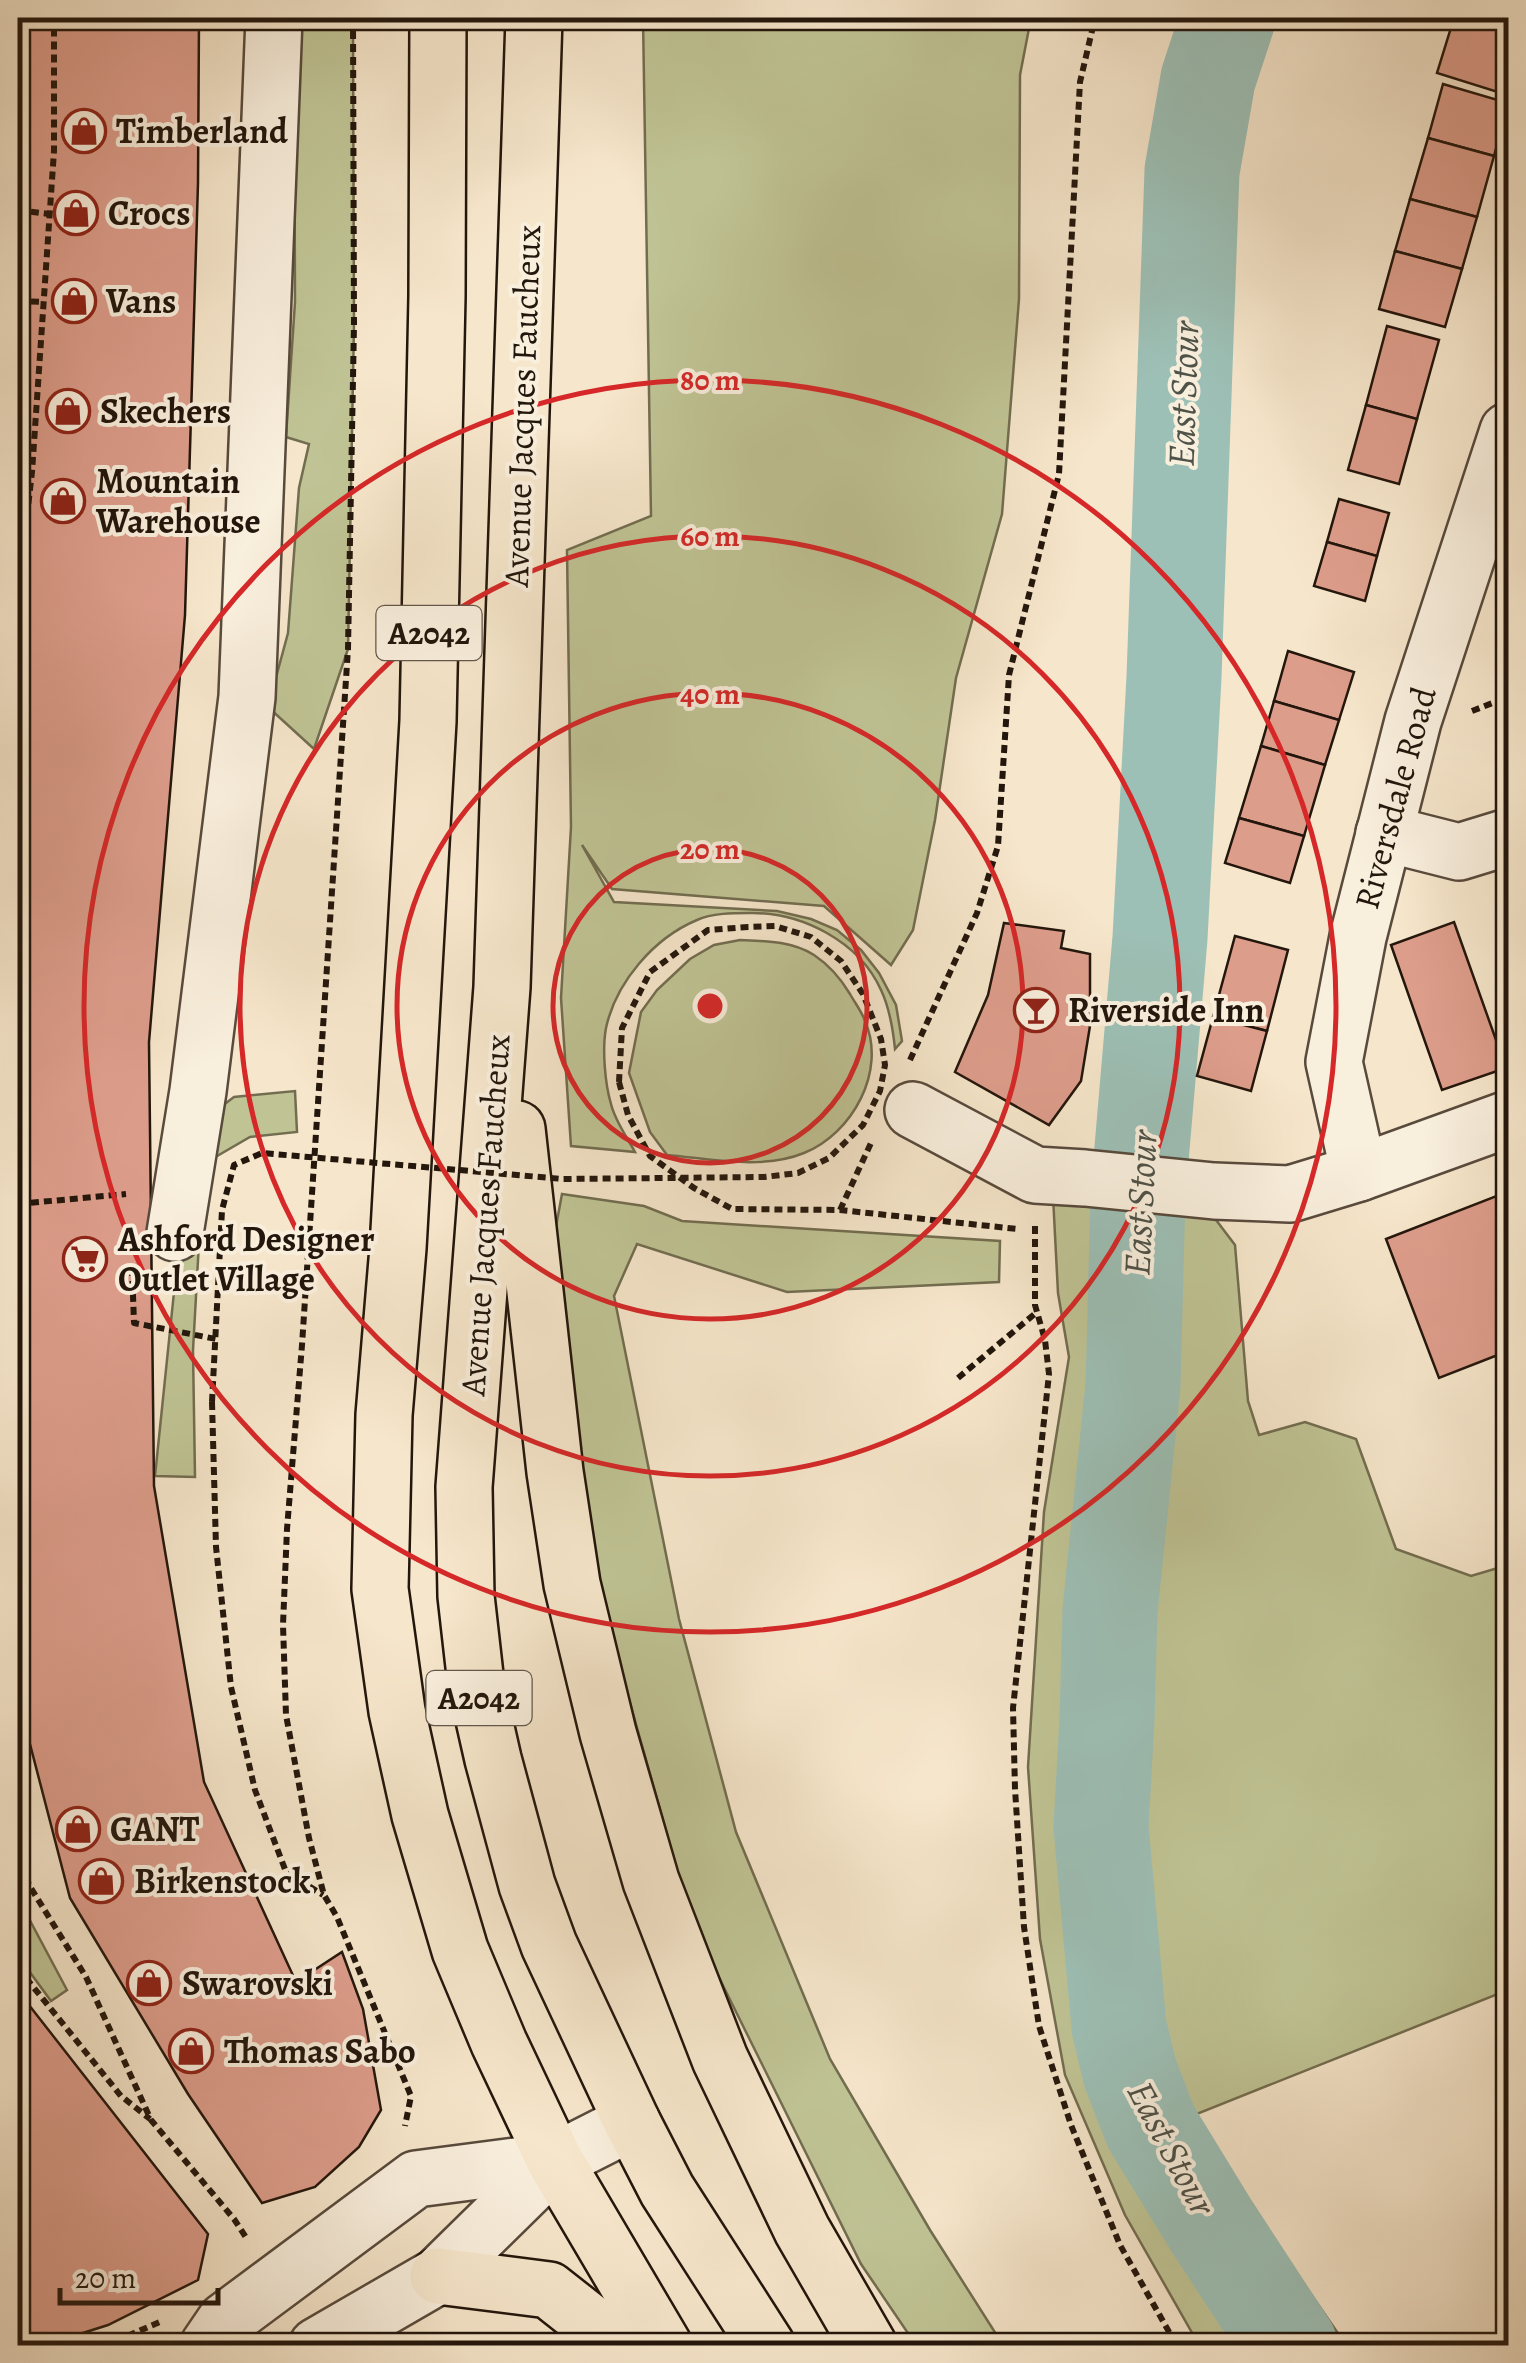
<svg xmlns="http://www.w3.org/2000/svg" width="1526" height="2363" font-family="Alegreya,serif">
<rect width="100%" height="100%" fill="#f6e6cb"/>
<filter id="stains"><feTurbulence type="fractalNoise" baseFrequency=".002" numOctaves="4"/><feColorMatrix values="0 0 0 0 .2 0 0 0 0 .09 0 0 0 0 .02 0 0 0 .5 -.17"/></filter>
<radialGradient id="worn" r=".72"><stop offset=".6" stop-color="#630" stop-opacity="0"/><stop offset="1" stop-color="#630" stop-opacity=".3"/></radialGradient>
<g fill="#c0c495" stroke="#726d50" stroke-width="2.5">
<polygon points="294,18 353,18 354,324 348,649 314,749 268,707 288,633 299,488 309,444 286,437 295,302"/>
<path d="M643 18H1031L1020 75 1019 299 1002 514 956 678 935 820 913 930 891 965 824 906 612 889 582 845 614 902 777 911 811 919 837 930 861 950 879 973 896 1005 902 1041 895 1049C893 1029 890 1009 881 990 859 941 801 912 750 913 733 913 712 913 697 920 654 938 616 982 606 1028 602 1049 605 1084 611 1104 615 1121 627 1137 635 1152L571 1146 561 998 571 827 567 550 651 516Z"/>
<path d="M740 940C766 941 792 941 814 955 829 965 841 979 850 994 855 1003 862 1012 865 1021 887 1071 852 1134 804 1153 762 1170 712 1159 667 1155L650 1132 629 1073 641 1012 657 990 690 959 714 945Z"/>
<polygon points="295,1091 297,1132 250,1137 212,1159 201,1207 193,1350 195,1477 155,1476 189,1147 205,1119 234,1097"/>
<polygon points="562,1194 644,1206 682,1221 1000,1241 999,1282 787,1292 637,1244 614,1296 679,1619 736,1832 830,2059 930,2230 1003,2345 916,2345 861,2264 692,1923 577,1515 552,1248"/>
<polygon points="1053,1196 1213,1216 1235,1245 1248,1401 1259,1435 1305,1422 1356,1439 1396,1549 1471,1576 1508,1565 1508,1990 1189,2117 1346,2345 1199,2345 1125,2215 1065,2075 1040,1939 1028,1767 1044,1512 1069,1357 1058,1293"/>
<polygon points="18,1898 67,1990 51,2001 18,1956"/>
</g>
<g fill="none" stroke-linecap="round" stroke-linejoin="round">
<polyline stroke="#9dc0b6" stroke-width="95" points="1228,18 1208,79 1192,171 1174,677 1160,938 1138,1195 1133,1385 1110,1611 1107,1720 1101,1827 1119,2027 1130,2073 1151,2127 1211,2225 1290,2346"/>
</g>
<g fill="#dd9d8b" stroke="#23160c" stroke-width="2.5">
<polygon points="18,18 199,18 198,183 185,615 149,1042 154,1486 204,1782 296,1982 342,1952 363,2009 381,2110 359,2147 315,2187 262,2203 188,2094 70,1898 18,1698"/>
<polygon points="1454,18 1479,18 1508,27 1508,80 1504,94 1437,73"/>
<polygon points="1479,18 1508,18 1508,27"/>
<polygon points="1443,84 1508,103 1494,156 1428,138"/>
<polygon points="1428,138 1494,156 1477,217 1410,199"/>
<polygon points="1410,199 1477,217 1462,269 1395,251"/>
<polygon points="1395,251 1462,269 1445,327 1379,309"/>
<polygon points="1387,326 1439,340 1417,419 1366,405"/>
<polygon points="1366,405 1417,419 1399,484 1348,470"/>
<polygon points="1339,499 1389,513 1377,556 1327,542"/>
<polygon points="1327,542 1377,556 1365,601 1314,586"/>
<polygon points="1288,651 1354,672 1339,720 1274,701"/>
<polygon points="1274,701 1339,720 1325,765 1261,746"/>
<polygon points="1261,746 1325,765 1304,836 1239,818"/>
<polygon points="1239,818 1304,836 1290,883 1225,863"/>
<polygon points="1454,922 1506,1068 1442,1090 1391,945"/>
<polygon points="1004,923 1064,931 1061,948 1090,954 1090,1026 1081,1081 1049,1125 955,1072 988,995"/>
<polygon points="1235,936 1288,950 1267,1031 1213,1017"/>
<polygon points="1213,1017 1267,1031 1251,1091 1197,1076"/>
<polygon points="1499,1195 1508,1219 1508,1340 1504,1342 1508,1351 1439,1378 1386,1239"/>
<polygon points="18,1991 208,2234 198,2280 108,2325 42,2346 18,2346"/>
</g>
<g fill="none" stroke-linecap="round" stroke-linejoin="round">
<defs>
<g id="minor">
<polyline points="1384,833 1459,852 1508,837"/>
<polyline points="913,1110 1035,1175 1085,1178 1214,1191 1290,1194 1359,1173 1508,1119"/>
<polyline points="1359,1173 1334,1062 1358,937 1413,721 1508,431"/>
<polyline points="175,1233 198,1091 247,697 274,18"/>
<polyline points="208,2346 225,2321 416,2179 555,2161"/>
<polyline points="317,2346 438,2276 555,2161 632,2122"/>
</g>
<g id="major">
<polyline points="438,18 437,296 428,721 398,1248 384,1415 380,1589 397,1711 420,1815 460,1950 499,2043 555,2161 664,2346"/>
<polyline points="534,18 502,987 464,1487 466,1596 476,1684 493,1759 527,1885 549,1945 632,2122 667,2190 767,2346"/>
<polyline points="517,1129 555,1472 572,1584 608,1733 651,1881 720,2059 802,2230 869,2346"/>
<polyline points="438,2276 549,2290 620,2346"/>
</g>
</defs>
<use href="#minor" stroke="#584a3c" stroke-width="60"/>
<use href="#major" stroke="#23160c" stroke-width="60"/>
<g stroke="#23160c" stroke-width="6" stroke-dasharray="8 5" stroke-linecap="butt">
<polyline points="353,18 354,324 348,649 302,1345 287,1529 283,1625 286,1715 309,1838 324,1895 337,1917 411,2096 405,2126"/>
<polyline points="18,210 49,214"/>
<polyline points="18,301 43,302"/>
<polyline points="18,594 32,472 54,151 54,18"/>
<polyline points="1472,711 1508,697"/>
<polyline points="910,1060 977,913 998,846 1009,675 1059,474 1080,82 1095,18"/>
<polyline points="619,1082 628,1115 650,1156 694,1188 732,1209 840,1210 1017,1229"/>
<polyline points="18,1204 126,1194"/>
<polyline points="840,1210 871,1143"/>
<polyline points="1035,1226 1035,1305 1045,1340 1049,1374 1013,1708 1015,1789 1024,1927 1039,2026 1071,2125 1120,2245 1177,2346"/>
<polyline points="132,1268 134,1323 216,1339"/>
<polyline points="958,1378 1037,1312"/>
<polyline points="212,1402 216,1547 231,1687 255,1790 286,1872 323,1895"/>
<polyline points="18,1852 29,1885 86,1977 151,2120 234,2219 247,2239"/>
<polyline points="18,1968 121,2096 150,2119"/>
<polyline points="104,2346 162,2321"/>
</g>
<use href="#minor" stroke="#f9efdd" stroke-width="55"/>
<use href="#major" stroke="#f6e6cb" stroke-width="55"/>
<polyline stroke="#23160c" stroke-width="6" stroke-dasharray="8 5" stroke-linecap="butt" points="212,1402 222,1210 234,1165 262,1153 563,1179 764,1177 798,1173 829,1158 863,1125 880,1091 885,1065 881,1039 863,994 841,961 811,937 775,926 748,927 708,930 650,972 622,1028 619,1082"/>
</g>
<g fill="none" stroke="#d62828" stroke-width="5">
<circle cx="710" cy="1006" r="157"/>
<circle cx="710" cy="1006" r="313"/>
<circle cx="710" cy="1006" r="470"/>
<circle cx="710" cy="1006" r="626"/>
</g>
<defs>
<symbol id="shop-ring" viewBox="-11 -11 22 22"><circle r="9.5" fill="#f9efdd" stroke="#8f2418" stroke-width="1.5"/><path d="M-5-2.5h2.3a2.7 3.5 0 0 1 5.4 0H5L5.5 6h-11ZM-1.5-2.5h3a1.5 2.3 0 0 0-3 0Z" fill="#8f2418"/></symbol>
<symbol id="bar-ring" viewBox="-11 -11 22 22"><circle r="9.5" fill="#f9efdd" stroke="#8f2418" stroke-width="1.5"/><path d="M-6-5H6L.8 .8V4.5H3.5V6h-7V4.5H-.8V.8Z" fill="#8f2418"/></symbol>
<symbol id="supermarket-ring" viewBox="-11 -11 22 22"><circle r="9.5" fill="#f9efdd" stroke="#8f2418" stroke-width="1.5"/><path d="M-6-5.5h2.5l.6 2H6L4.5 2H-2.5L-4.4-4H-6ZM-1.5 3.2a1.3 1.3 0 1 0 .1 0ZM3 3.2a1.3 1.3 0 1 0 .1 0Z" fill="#8f2418"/></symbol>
</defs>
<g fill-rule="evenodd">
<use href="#shop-ring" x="59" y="106" width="50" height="50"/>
<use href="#shop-ring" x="51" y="188" width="50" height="50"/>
<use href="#shop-ring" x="49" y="276" width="50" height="50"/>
<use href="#shop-ring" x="43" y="386" width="50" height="50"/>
<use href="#shop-ring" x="38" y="476" width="50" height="50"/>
<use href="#bar-ring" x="1011" y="985" width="50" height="50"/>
<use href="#supermarket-ring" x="60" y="1234" width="50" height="50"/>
<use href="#shop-ring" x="53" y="1804" width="50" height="50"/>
<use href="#shop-ring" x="76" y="1856" width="50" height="50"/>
<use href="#shop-ring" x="124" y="1958" width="50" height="50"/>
<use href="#shop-ring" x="166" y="2026" width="50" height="50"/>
</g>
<g text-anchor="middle" stroke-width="8" stroke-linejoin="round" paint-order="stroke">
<g fill="#f9efdd" stroke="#63574b" stroke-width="2.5">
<rect x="376.5" y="606" width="105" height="54" rx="8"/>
<rect x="426.5" y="1671" width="105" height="54" rx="8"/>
</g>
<g font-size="32" font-weight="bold" fill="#23160c">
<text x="429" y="644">A2042</text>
<text x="479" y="1709">A2042</text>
</g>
<g font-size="35" font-weight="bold" fill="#23160c" stroke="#f9efdd" text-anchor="start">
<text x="116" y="143">Timberland</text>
<text x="108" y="225">Crocs</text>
<text x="106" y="313">Vans</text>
<text x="100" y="423">Skechers</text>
<text x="96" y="493">Mountain<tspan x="96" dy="40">Warehouse</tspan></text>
<text x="1068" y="1022">Riverside Inn</text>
<text x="118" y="1251">Ashford Designer<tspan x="118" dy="40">Outlet Village</tspan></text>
<text x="110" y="1841">GANT</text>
<text x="134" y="1893">Birkenstock</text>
<text x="182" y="1995">Swarovski</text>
<text x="224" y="2063">Thomas Sabo</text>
</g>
<g font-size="35" fill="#23160c" stroke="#f9efdd">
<text transform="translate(522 406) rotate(-88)" y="12">Avenue Jacques Faucheux</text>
<text transform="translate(1395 798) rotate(-75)" y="12">Riversdale Road</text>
<text transform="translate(485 1215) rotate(-86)" y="12">Avenue Jacques Faucheux</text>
</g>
<g font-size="38" font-style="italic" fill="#4e5248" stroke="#f9efdd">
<text transform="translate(1183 394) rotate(-88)" y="13">East Stour</text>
<text transform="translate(1140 1203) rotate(-87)" y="13">East Stour</text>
<text transform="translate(1172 2148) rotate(62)" y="13">East Stour</text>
</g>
</g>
<circle cx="710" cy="1006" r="15" fill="#d62828" stroke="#f9efdd" stroke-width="5"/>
<g font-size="30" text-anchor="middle" font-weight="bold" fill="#d62828" stroke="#f9efdd" stroke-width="8" stroke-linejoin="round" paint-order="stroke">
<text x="710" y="390">80 m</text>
<text x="710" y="546">60 m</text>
<text x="710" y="704">40 m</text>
<text x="710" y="859">20 m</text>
</g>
<rect width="1526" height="2363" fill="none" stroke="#f6e6cb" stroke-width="60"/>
<rect x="20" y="20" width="1486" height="2323" fill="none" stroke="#23160c" stroke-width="5"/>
<rect x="30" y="30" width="1466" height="2303" fill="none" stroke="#23160c" stroke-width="2.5"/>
<path d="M60 2288v15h158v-15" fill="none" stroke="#23160c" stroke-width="5"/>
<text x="75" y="2288" font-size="30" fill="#23160c" stroke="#f9efdd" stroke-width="8" paint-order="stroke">20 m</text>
<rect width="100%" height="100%" filter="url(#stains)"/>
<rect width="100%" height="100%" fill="url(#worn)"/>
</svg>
